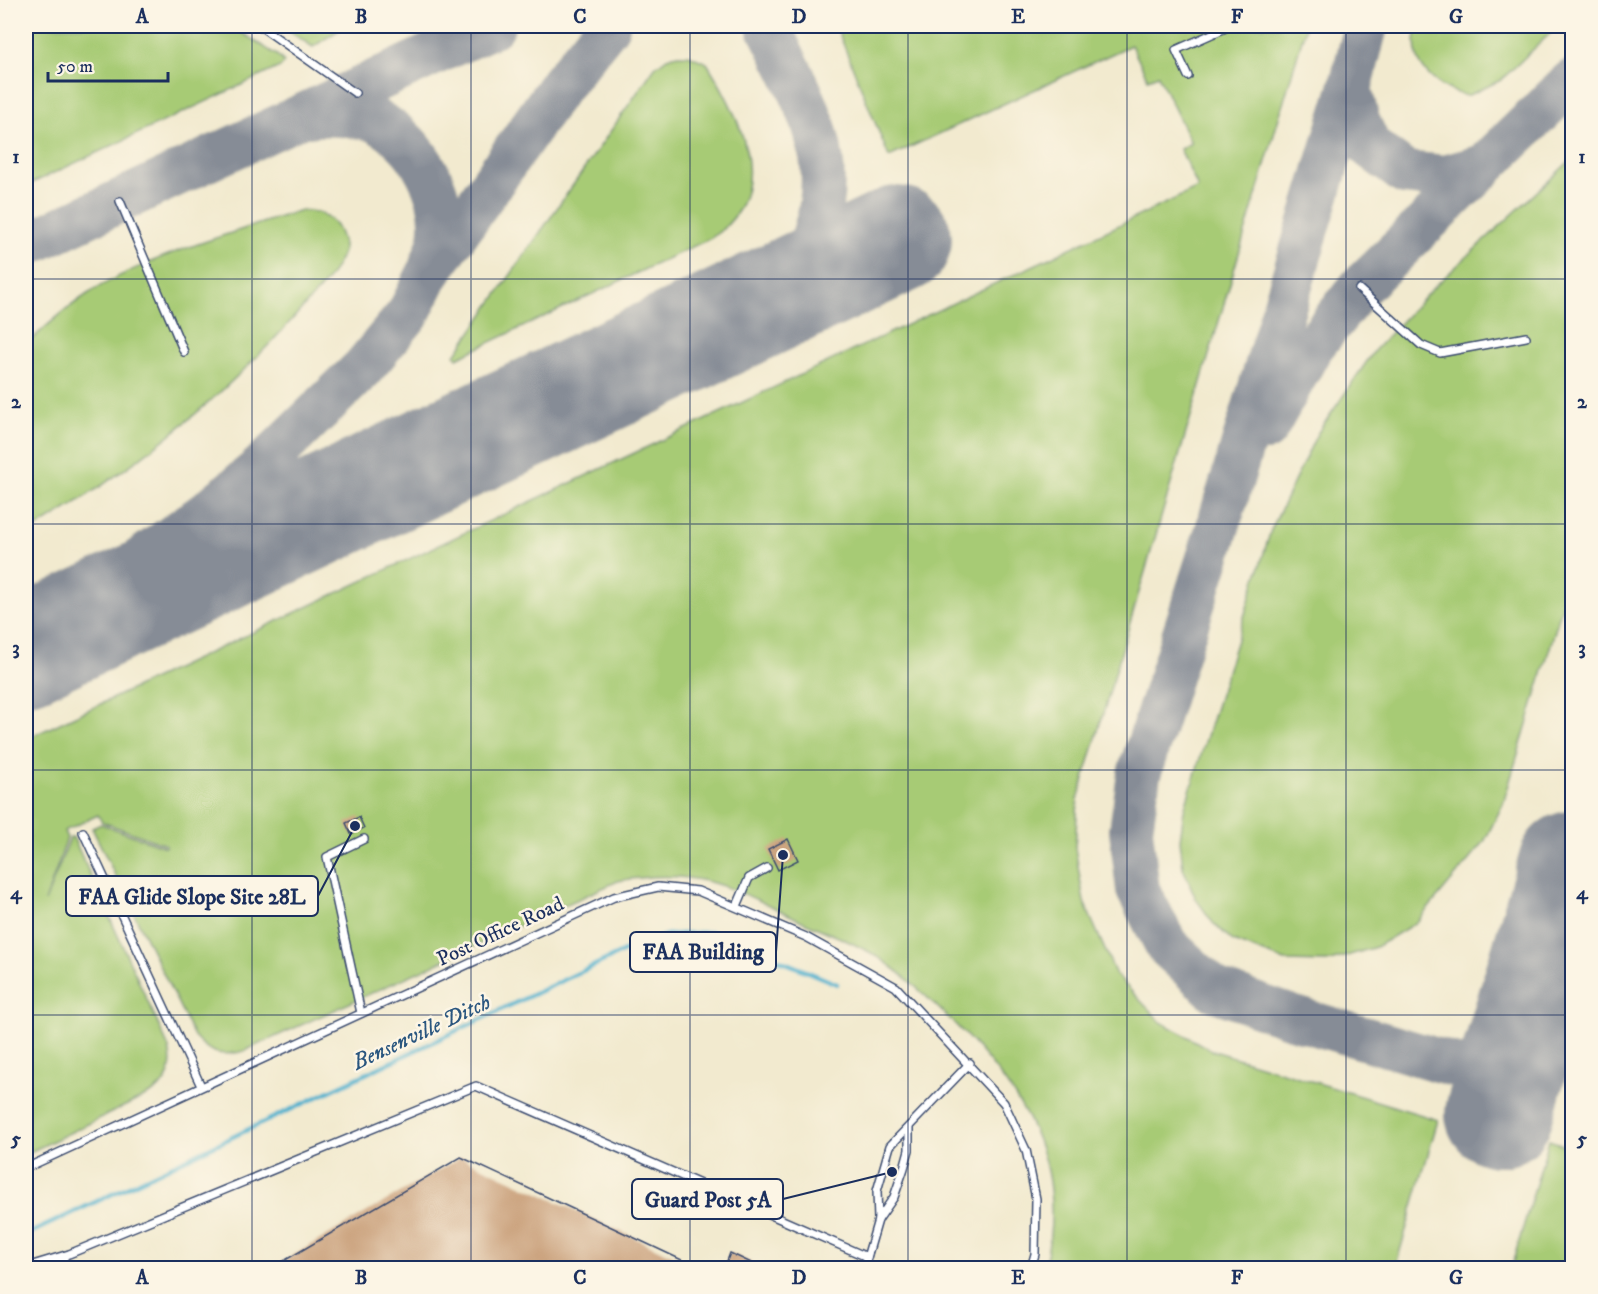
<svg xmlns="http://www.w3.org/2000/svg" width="1598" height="1294" font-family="'IM FELL DW Pica',serif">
<rect width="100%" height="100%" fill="#fcf5e5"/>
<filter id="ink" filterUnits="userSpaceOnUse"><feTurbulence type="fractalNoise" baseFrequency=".0167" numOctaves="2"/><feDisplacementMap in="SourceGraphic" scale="12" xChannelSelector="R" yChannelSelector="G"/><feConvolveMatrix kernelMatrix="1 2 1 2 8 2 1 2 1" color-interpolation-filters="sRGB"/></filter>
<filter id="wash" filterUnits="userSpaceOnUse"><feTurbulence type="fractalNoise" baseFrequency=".008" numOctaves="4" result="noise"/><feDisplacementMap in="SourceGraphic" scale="24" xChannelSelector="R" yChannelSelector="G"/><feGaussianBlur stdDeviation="1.35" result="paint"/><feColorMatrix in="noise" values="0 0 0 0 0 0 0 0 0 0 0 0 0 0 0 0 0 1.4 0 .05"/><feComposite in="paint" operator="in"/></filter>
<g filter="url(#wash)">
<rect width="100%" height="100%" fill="#f2eacf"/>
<g fill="#a7cb74" stroke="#617d69" stroke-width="1.5">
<polygon points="26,26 231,26 277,55 284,62 282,66 26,186"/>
<polygon points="281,26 345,26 313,47"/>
<path d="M836 26H1306L1078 799 1075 848 1084 902 1116 975 1161 1022 1211 1050 1438 1120 1395 1268H1044C1070 1164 1024 1093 953 1022 929 999 906 976 878 957 855 943 828 933 804 922 734 889 698 866 618 881L244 1051C221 1057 209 1054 194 1036L92 828 101 824 165 847 166 845 102 822 98 815 64 831 67 838 45 902 70 838 73 837 169 1048C174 1068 169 1082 152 1093L26 1154V739L1198 188 1180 149 1191 143 1158 75 1148 79 1131 45 889 157Z"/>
<path d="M1418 26H1558L1501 80 1467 96C1434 87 1406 63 1418 26Z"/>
<path d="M677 55H689L707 63C740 116 779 194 711 238L457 358 455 355 655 67 667 58Z"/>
<polygon points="1572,159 1572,574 1503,804 1484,842 1417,922 1376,947 1327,962 1285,961 1233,941 1213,923 1196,899 1183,868 1180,840 1184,810 1271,530 1317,434 1374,351 1432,289"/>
<path d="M301 210C327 211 340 222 344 249 336 275 315 294 297 314 219 403 127 474 26 534V345C49 323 74 301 102 285 164 251 234 233 301 210Z"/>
<polygon points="1549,1140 1572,1148 1572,1268 1511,1268"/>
</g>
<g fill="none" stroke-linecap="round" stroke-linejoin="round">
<polyline stroke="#4eb0cd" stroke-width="4.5" points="26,1235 631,948 666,935 712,932 837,984"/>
<g stroke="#868c96" stroke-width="44">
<path d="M768 26C801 94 840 152 815 230 812 239 810 252 805 261 797 275 780 289 768 302"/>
<polyline points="1366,26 1350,89 1216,533 1139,774 1131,830 1138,890 1167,946 1215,990 1292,1017 1508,1081"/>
<polyline points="1350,89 1358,121 1370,147 1405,173 1445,177 1484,166"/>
<path d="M308 116C325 113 366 115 380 123 419 145 447 194 440 239 438 248 434 257 431 265"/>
<polyline points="26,245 493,26"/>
<polyline points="1266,429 1311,348 1362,285 1572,81"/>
<polyline points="26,635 112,580 203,515 258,470 363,368 408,314 427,276 561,84 608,26"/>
</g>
<g stroke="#868c96" stroke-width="108">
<polyline points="26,650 898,240"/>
<polyline points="1499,1113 1572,865"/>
</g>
</g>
<g id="blocks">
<g fill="#cca480">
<polygon points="359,817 364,828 351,834 346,823"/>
<polygon points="788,839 798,860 778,870 768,849"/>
<polygon points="461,1157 590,1217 701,1269 270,1269"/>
<polygon points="730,1253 764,1269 724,1269"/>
</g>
</g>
</g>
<g filter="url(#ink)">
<use href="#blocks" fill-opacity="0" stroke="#3b4b6f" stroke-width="1.5"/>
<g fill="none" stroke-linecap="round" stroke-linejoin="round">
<defs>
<g id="lane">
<polyline points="260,26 355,93"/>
<polyline points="1188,76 1176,50 1230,26"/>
<polyline points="120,201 184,352"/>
<polyline points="1359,289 1421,345 1440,353 1526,337"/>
<polyline points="83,832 201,1086"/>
<polyline points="737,906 749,878 767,868"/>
<polyline points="361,1013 327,857 364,839"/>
<polyline points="26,1168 614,897 658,887 698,891 806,937 896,987 1004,1103 1026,1150 1036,1199 1035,1254 1031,1268"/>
<polyline points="878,1220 877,1191 890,1146 970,1063"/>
<polyline points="26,1267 69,1254 476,1086 867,1257"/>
<polyline points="50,1268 64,1258"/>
<polyline points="864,1268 878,1220 894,1197 904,1168 909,1150 909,1128"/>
</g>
</defs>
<use href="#lane" stroke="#3b4b6f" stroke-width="10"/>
<use href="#lane" stroke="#fff" stroke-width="7"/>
</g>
</g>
<path fill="none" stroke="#1b2f5e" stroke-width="1.5" stroke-opacity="0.55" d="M252 26V1268M471 26V1268M690 26V1268M908 26V1268M1127 26V1268M1346 26V1268M26 279H1572M26 524H1572M26 770H1572M26 1015H1572"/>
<g text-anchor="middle" stroke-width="5" stroke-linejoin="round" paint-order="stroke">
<g font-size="21" fill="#1b2f5e" stroke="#fcf5e5">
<text transform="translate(500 931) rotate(-25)" y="7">Post Office Road</text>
</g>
<g font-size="22" font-style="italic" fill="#2a567f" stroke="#fcf5e5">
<text transform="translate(421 1031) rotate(-25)" y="8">Bensenville Ditch</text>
</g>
</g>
<path fill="none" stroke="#1b2f5e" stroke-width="2" d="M355 826L318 896M783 855L776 952M892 1172L783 1199"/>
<g fill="#1b2f5e" stroke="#fcf5e5" stroke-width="2">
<circle cx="355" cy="826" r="6"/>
<circle cx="783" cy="855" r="6"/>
<circle cx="892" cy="1172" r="6"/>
</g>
<g fill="#fcf5e5" stroke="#1b2f5e" stroke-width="2">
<rect x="66" y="876" width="252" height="40" rx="6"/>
<rect x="630" y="932" width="146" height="40" rx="6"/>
<rect x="632" y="1179" width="151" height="40" rx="6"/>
</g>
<g font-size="22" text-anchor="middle" font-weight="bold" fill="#1b2f5e">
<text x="192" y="904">FAA Glide Slope Site 28L</text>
<text x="703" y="959">FAA Building</text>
<text x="708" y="1207">Guard Post 5A</text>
</g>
<rect width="1598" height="1294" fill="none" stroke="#fcf5e5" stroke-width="66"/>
<path d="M48 72v9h120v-9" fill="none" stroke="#1b2f5e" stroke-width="3"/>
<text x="57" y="72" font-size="18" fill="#1b2f5e" stroke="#fcf5e5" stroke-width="4.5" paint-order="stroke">50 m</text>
<rect x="33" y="33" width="1532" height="1228" fill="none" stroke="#1b2f5e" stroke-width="2"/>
<g font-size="20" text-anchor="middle" font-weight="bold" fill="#1b2f5e">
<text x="142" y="23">A</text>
<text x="361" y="23">B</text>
<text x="580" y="23">C</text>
<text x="799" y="23">D</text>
<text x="1018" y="23">E</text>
<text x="1237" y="23">F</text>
<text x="1456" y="23">G</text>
<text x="16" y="163">1</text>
<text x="1582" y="163">1</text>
<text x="16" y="408">2</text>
<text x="1582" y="408">2</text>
<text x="16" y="654">3</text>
<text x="1582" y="654">3</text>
<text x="16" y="899">4</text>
<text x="1582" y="899">4</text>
<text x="16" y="1145">5</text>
<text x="1582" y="1145">5</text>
<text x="142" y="1284">A</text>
<text x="361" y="1284">B</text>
<text x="580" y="1284">C</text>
<text x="799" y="1284">D</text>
<text x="1018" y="1284">E</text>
<text x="1237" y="1284">F</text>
<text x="1456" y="1284">G</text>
</g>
</svg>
